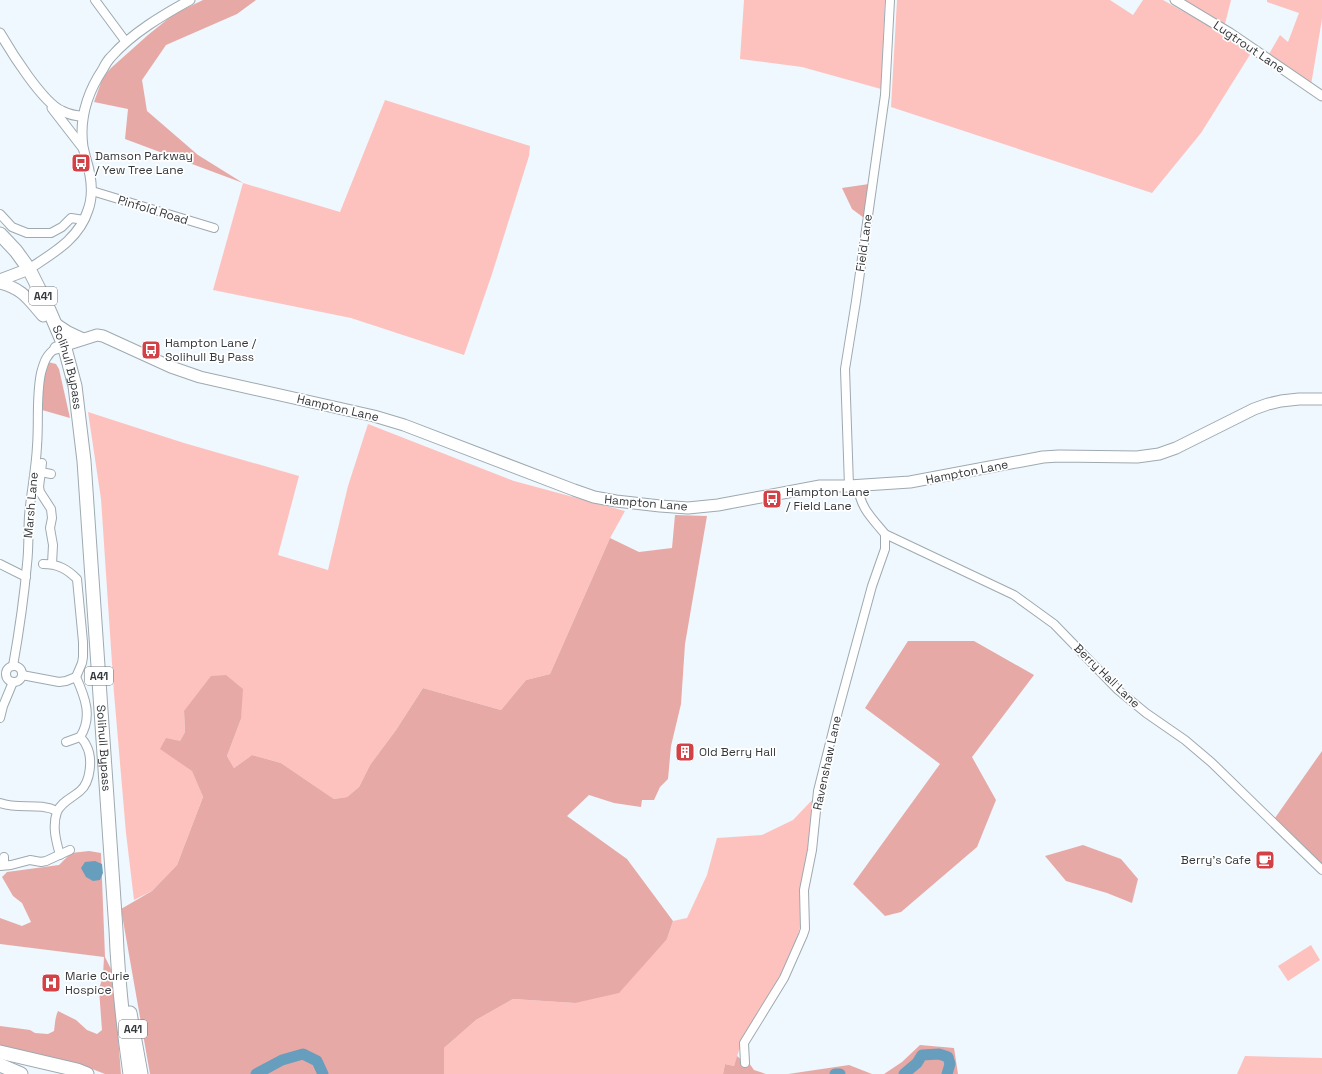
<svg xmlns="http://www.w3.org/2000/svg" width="1322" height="1074" font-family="'Space Grotesk',sans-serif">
<rect width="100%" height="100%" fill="#eef8fe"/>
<g fill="#fec2be">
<polygon points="744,0 885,0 881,89 802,67 740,59"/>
<polygon points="897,0 1110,0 1133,15 1143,0 1163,0 1227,36 1251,53 1201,133 1152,193 891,107"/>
<polygon points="1184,0 1231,0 1225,24"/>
<polygon points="1267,0 1322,0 1322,19 1311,85 1269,54 1280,35 1288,42 1299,13 1267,2"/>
<polygon points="385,100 530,146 529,156 492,274 464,355 351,318 213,290 243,183 340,212"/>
<polygon points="88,412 184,443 299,476 278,555 328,570 348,486 368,424 514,481 625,511 610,538 550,674 526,680 501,710 423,688 396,730 370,765 359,787 347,797 334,799 281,763 252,755 234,768 227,756 241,719 184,711 185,732 180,741 203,797 177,865 152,891 134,900 126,833 114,693 101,499"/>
<polygon points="815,797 800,911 800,927 794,951 777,983 742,1041 734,1066 725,1064 723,1074 444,1074 444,1048 476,1020 513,999 575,1003 667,939 673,921 687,918 707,875 717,838 762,835 793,820"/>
<polygon points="1311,945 1320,960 1288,981 1278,966"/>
<polygon points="1245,1056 1322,1058 1322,1074 1237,1074"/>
</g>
<g fill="#e7a9a5">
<polygon points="203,0 256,0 237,14 166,45 142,80 147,111 198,155 243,183 125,139 128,109 94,102 103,77 111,68 148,35 174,14"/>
<polygon points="869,184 864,218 852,209 842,188"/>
<polygon points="48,362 56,364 59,369 70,418 42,410 44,375"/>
<polygon points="675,515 707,516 685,644 681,704 671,746 668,779 660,787 654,800 642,800 641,807 614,803 589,795 567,816 627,859 673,921 667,939 619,993 575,1003 513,999 476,1020 444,1048 444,1074 150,1074 121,909 152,891 177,865 203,797 192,771 160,749 166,738 180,741 185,732 184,711 211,676 226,675 243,689 241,719 227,756 234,768 252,755 281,763 334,799 347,797 359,787 370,765 396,730 423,688 501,710 526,680 550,674 610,538 639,552 672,548"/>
<polygon points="908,641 974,641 1034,675 972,757 996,800 977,847 901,912 885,916 853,884 940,764 865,708"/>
<polygon points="1322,751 1322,866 1275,818"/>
<polygon points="1083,845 1121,859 1138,879 1132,903 1107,893 1066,881 1045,856"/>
<path d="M89 851 101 853 105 957 113 973 121 1074H105L87 1067 0 1045V1026L30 1030 35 1033 48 1034 54 1031C55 1025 55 1017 58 1011L76 1020 87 1030 97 1034 102 1030 99 989 103 976 104 957 0 944V918L22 926 31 922 22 903 13 896 2 877 7 872 59 865 71 853Z"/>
<polygon points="920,1045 954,1048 958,1074 884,1074 902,1062"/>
<polygon points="737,1056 743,1061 749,1063 754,1070 766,1074 723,1074 725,1064 734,1066"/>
<polygon points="849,1065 872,1074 788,1074"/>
</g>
<polygon fill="#679ebd" points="95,861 102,864 103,873 100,880 93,881 86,877 81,868 85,862"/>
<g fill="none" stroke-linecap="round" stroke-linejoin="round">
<g stroke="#679ebd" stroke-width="11">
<polyline points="256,1074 282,1060 303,1054 317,1061 323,1074"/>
<polyline points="835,1074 840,1074"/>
<polyline points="904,1074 917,1063 922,1055 939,1054 948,1057 950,1064 947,1074"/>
</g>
<defs>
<g id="minor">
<polyline points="95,0 126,42"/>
<polyline points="92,191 214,228"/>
<polyline points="0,214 12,227 27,233 51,233 62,227 71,218 84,220"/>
<polyline points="42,463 39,487 40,492 51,509 52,518 50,528 53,545 52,564"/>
<polyline points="41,472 51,474"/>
<polyline points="849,486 845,369 856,301 885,95 890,0"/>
<polyline points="885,534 1014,595 1054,624 1118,690 1146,713 1185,740 1211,762 1322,870"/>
<polyline points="0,564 26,577"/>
<path d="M13 666C19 632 24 598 27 564 29 548 28 532 29 516 31 492 36 469 37 446 39 422 36 397 41 373 44 362 46 355 56 348"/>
<circle cx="14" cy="674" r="8"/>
<path d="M22 675 59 682 66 681 76 677 82 663 83 657V642L77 579C67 569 58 564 43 564"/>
<polyline points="0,718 3,706 13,682"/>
<polyline points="66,742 80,737"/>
<path d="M0 803C18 810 39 802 57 811"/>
<path d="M60 855C56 841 52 826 57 812 61 802 72 798 80 791 91 782 93 757 86 745 85 742 82 739 80 737 93 717 85 697 76 677"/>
<polyline points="4,857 4,865"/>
<polyline points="0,866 11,865 30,860 41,862 46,861 70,850"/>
<path d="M745 1063 744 1043 784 978 803 935 805 929 804 890 812 850 818 791 838 711 872 586 885 549V534C872 518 860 508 858 486"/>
</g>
<g id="tertiary">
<polyline points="1175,0 1230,33 1322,96"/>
<path d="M0 33C11 52 43 103 62 111 68 114 76 116 83 116"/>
<polyline points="52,108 83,148"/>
<path d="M29 269C53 253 79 239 88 210 94 194 91 175 86 159 85 155 84 151 83 147 79 119 87 93 103 69 105 65 108 60 111 57 132 33 163 15 190 0"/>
</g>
<g id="secondary">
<polyline points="0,280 29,269"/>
<path d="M0 283C22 288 29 300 43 316"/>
<polyline points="56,324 68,332 83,339"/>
<polyline points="56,348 97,335 103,336 171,367 200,377 374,416 404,425 574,490 594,497 616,501 660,506 688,508 718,505 820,486 849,486 910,482 1043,457 1059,456 1137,457 1159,454 1176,448 1254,409 1268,404 1281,401 1299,399 1322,399"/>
</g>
<g id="trunk">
<path id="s1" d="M0 234 16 251 29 269 46 303 64 345 75 386 84 461 116 930C118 979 123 1026 130 1074"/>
<polyline points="130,1013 141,1074"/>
<polyline points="0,1052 77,1070 87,1074"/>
<polyline points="0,1065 21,1074"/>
</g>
</defs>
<use href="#minor" stroke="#9eaab0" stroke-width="10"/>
<use href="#tertiary" stroke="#9eaab0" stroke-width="11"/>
<use href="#secondary" stroke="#9eaab0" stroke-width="13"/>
<use href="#trunk" stroke="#9eaab0" stroke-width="15"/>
<use href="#minor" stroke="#fff" stroke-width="8"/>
<use href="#tertiary" stroke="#fff" stroke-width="9"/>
<use href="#secondary" stroke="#fff" stroke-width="11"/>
<use href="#trunk" stroke="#fff" stroke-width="13"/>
</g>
<defs>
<symbol id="bus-square" viewBox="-11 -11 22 22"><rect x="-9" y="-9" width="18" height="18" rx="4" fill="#d14146" stroke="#fff"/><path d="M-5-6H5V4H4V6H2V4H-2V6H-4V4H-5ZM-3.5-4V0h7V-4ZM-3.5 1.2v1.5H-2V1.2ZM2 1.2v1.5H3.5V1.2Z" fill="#fff"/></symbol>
<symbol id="building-square" viewBox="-11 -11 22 22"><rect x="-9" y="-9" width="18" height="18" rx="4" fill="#d14146" stroke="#fff"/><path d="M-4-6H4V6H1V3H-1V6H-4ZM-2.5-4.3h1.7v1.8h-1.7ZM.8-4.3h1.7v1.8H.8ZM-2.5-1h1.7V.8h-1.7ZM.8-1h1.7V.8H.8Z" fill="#fff"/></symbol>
<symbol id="cafe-square" viewBox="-11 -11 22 22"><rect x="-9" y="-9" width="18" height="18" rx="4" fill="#d14146" stroke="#fff"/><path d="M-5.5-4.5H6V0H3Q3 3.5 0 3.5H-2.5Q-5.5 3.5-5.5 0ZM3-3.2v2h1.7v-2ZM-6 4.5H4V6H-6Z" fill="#fff"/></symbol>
<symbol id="hospital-square" viewBox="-11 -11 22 22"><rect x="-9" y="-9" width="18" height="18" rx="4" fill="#d14146" stroke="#fff"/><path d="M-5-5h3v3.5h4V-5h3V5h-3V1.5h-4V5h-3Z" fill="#fff"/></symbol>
</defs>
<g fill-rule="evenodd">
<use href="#bus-square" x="70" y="152" width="22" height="22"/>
<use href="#bus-square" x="140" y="339" width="22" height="22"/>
<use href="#bus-square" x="761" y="488" width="22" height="22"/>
<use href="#building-square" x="674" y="741" width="22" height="22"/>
<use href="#cafe-square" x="1254" y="849" width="22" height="22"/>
<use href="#hospital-square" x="40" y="972" width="22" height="22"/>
</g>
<g text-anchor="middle" stroke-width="3.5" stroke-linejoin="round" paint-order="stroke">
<g fill="#fff" stroke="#727476" stroke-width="1">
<rect x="29" y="287" width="28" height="18" rx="3"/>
<rect x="85" y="667" width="28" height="18" rx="3"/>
<rect x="119" y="1020" width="28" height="18" rx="3"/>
</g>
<g font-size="11" font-weight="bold" fill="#35393c">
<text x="43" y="300">A41</text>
<text x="99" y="680">A41</text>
<text x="133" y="1033">A41</text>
</g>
<g font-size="12" fill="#35393c" stroke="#fff">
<text transform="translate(1249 47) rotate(34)" y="4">Lugtrout Lane</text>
<text transform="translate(153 210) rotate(17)" y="4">Pinfold Road</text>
<text transform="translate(864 243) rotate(-82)" y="4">Field Lane</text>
<text dy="4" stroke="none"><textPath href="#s1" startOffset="152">Solihull Bypass</textPath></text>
<text transform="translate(338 408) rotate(13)" y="4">Hampton Lane</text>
<text transform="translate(967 472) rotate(-11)" y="4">Hampton Lane</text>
<text transform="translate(646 503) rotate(5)" y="4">Hampton Lane</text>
<text transform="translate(31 505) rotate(-85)" y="4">Marsh Lane</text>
<text transform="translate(1107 676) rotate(44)" y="4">Berry Hall Lane</text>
<text dy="4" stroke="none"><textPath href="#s1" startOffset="535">Solihull Bypass</textPath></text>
<text transform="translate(827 763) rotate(-78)" y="4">Ravenshaw Lane</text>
</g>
<g font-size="12" fill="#35393c" stroke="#fff" text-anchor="start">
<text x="95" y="160">Damson Parkway<tspan x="95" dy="14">/ Yew Tree Lane</tspan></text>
<text x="165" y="347">Hampton Lane /<tspan x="165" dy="14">Solihull By Pass</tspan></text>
<text x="786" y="496">Hampton Lane<tspan x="786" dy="14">/ Field Lane</tspan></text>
<text x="699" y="756">Old Berry Hall</text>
<text x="1251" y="864" text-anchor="end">Berry’s Cafe</text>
<text x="65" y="980">Marie Curie<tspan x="65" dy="14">Hospice</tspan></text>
</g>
</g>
</svg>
